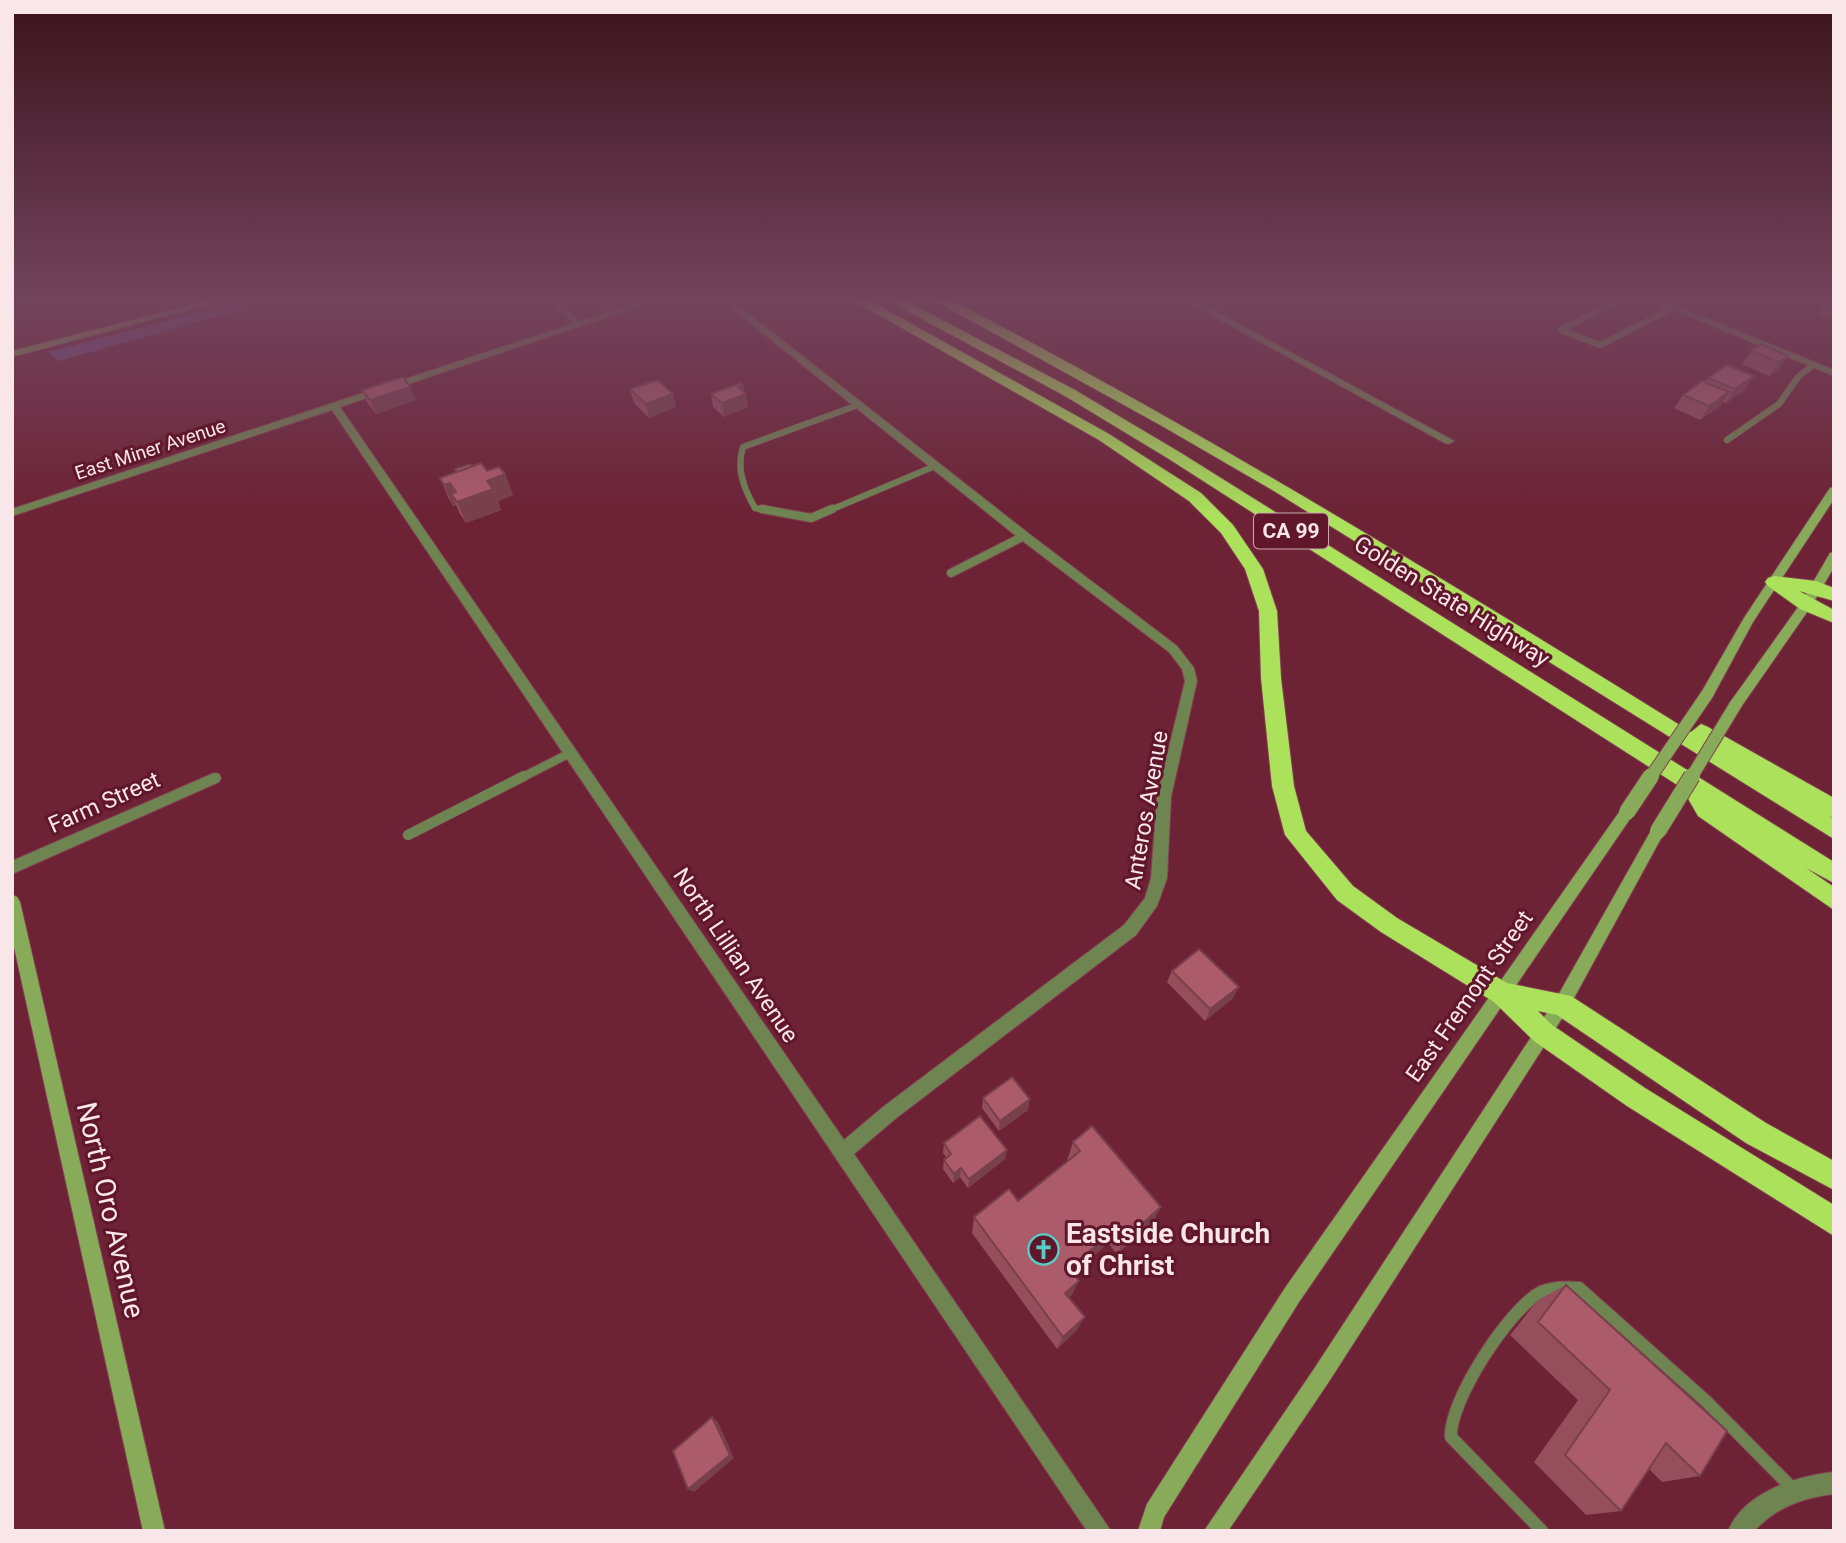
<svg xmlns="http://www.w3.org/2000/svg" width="1846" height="1543" font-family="Roboto,sans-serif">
<rect width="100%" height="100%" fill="#6d2235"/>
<polygon fill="#6e4d89" points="249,299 279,299 59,361 48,352"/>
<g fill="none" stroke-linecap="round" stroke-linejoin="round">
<defs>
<g id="lane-far3">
<polyline points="554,299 578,325"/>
<polyline points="1620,299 1561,330 1600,345 1673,308"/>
<polyline points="1822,299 1834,304"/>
<polyline points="1727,440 1779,404 1798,377 1813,365"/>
<path d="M772 511 755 508C744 489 736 469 743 447L858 405"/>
<polyline points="828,511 935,466"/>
</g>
<g id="lane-far2">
<polyline points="762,509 811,518 832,509"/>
<polyline points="951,573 1024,536"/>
<polyline points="521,778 570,753"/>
</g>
<polyline id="lane-far1" points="408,835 524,776"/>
<path id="lane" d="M1542 1531 1451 1437C1449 1401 1509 1309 1541 1292 1553 1287 1566 1287 1579 1288L1706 1401 1793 1489"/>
<g id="street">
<polygon points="173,299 182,299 188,311 187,313 181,313"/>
<polygon points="647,299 661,299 340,407 844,1140 883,1107 1124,925 1145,898 1151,878 1157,797 1185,681 1182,669 1169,652 1020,539 720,299 730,299 1028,533 1177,646 1194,668 1197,681 1171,797 1167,878 1157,906 1136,935 895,1119 854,1154 1111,1531 1087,1531 332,410 12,516 12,509"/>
<polygon points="1182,299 1193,299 1454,441 1449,444 1445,443"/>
<polygon points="1647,299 1660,299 1834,370 1834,376"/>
<polygon points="214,773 219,774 221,778 219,782 12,874 12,861"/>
<path d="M1834 1472V1494C1802 1498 1777 1507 1754 1531H1728C1744 1492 1796 1476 1834 1472Z"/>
</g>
<g id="secondary">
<polygon points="213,299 229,299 12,357 12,351"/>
<polygon points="1834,487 1834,499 1753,622 1713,696 1703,696 1701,693 1744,618 1830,488"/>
<polygon points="1834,552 1834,567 1812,605 1741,707 1731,707 1729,704 1731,701 1801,603 1830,553"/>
<polygon points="1627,806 1632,808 1634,812 1632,816 1299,1302 1164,1517 1160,1531 1138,1531 1147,1504 1285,1288 1622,808"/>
<polygon points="1658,825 1663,827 1665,831 1568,1009 1328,1383 1228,1531 1204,1531 1314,1369 1556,999 1653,827"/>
<polygon points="12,895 17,897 20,902 165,1531 143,1531 12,938"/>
</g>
<g id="highway">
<polygon points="851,299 867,299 1109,434 1201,493 1233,525 1263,569 1277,611 1281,678 1294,786 1306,831 1353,886 1397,918 1507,983 1571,996 1766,1123 1834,1161 1834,1190 1746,1143 1557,1015 1538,1011 1552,1025 1645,1088 1834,1205 1834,1236 1627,1106 1534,1041 1494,1002 1381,932 1337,900 1285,835 1272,786 1261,678 1259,611 1245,569 1221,533 1189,501 1099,440"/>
<polygon points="885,299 902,299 1075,390 1181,453 1834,862 1834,883 1806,868 1834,887 1834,910 1698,816 1682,788 1169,459 1065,396"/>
<path d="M932 299H949C1203 431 1447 581 1691 732L1701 724 1708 727 1834 798V818L1829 816 1834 819V839L1274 491 1162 426Z"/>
<polygon points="1774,576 1816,581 1834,588 1834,601 1799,591 1834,610 1834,623 1800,609 1768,586 1765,582 1768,578"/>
</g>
</defs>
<use href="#lane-far3" stroke="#834152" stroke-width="7"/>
<use href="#lane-far2" stroke="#834152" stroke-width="10"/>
<use href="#lane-far1" stroke="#834152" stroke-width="11"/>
<use href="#lane" stroke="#834152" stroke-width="14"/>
<use href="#street" stroke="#834152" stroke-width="2"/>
<use href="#secondary" stroke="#834152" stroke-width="2"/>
<use href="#highway" stroke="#834152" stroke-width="2"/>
<use href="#lane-far3" stroke="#6e8552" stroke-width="6"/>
<use href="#lane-far2" stroke="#6e8552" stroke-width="8"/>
<use href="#lane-far1" stroke="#6e8552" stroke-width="10"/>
<use href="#lane" stroke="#6e8552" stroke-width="12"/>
<use href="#street" fill="#6e8552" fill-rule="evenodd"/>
<use href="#secondary" fill="#87ab58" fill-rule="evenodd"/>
<use href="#highway" fill="#abe15b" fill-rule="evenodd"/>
<defs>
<g id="secondary-bridge-far1">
<polyline points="1650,778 1708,693"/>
<polyline points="1691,778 1736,704"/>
</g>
<g id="secondary-bridge">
<polyline points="1627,812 1651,776"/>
<polyline points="1658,831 1692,776"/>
</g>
</defs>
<use href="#secondary-bridge-far1" stroke="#834152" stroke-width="14" stroke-linecap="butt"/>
<use href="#secondary-bridge" stroke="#834152" stroke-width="18" stroke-linecap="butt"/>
<use href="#secondary-bridge-far1" stroke="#87ab58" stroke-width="12"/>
<use href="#secondary-bridge" stroke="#87ab58" stroke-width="16"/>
</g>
<g fill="#944e5c">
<polygon points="1834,299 1834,321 1818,315 1827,301"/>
<polygon points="1751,351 1788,356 1779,369 1769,376 1742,364"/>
<polygon points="1708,378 1745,390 1726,403 1723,402 1720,406 1700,420 1674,408 1683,395 1705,382"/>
<polygon points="743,386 748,407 724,417 713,407 711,394"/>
<polygon points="630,389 676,407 649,418 634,403"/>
<polygon points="362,390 416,400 376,414 368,404"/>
<polygon points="473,466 487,471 505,474 513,495 498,501 501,510 466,523 460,514 456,505 453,506 449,499 440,478 456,472 455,469"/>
<polygon points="1172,971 1233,998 1205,1021 1167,982"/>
<polygon points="983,1098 1028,1110 999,1131 982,1108"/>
<polygon points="1073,1142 1161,1207 1151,1224 1117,1254 1108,1243 1074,1274 1072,1295 1069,1297 1077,1330 1057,1349 972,1233 974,1217 1018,1201 1067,1161"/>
<polygon points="944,1143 1007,1150 1005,1159 968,1188 960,1177 953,1183 943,1169 944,1160 947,1158 943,1153"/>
<polygon points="1566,1285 1700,1476 1662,1482 1649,1469 1621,1511 1586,1515 1534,1462 1578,1400 1510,1335 1538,1300"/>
</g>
<g fill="#78404b">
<polygon points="1788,356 1779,369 1769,376 1779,362"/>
<polygon points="1754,376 1745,390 1726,403 1735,389"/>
<polygon points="743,386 744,394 746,394 748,407 724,417 722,403 738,387"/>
<polygon points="410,387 416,400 376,414 370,400"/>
<polygon points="1729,392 1720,406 1700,420 1709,406"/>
<polygon points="673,394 676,407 649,418 646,404"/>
<polygon points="505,474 513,495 498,501 501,510 466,523 457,502 451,494 456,505 453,506 444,485 450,483 458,502 487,481"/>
<polygon points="1239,987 1233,998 1205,1021 1210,1009"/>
<polygon points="1030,1099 1028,1110 999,1131 1000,1121"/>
<polygon points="1007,1150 1005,1159 968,1188 969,1179"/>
<polygon points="961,1168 960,1177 953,1183 954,1174"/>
<polygon points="1161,1207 1151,1224 1117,1254 1126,1238"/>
<polygon points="1117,1227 1108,1243 1063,1284 1070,1269"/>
<polygon points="1079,1281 1072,1295 1059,1306 1065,1293"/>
<polygon points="1085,1317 1077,1330 1057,1349 1063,1337"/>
<polygon points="712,1417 718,1422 734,1458 694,1492 688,1489"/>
</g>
<g fill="#ac5b6b" stroke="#78404b" stroke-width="2">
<polygon points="1830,299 1834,299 1834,304 1827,301"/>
<polygon points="1761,344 1788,356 1779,362 1751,351"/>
<polygon points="1727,365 1754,376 1735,389 1708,378"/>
<polygon points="403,377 410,387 370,400 362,390"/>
<polygon points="658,380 673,394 646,404 630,389"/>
<polygon points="1702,381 1729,392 1709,406 1683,395"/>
<polygon points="740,383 743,386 738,387 746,394 722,403 711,394"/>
<polygon points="481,463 487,471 499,467 505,474 487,481 493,489 457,502 451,494 456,492 450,483 444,485 440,478"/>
<polygon points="470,464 473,466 457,472 455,469"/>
<polygon points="1199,949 1239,987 1210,1009 1172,971"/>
<polygon points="1012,1077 1030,1099 1000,1121 983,1098"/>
<polygon points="980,1116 1007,1150 969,1179 961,1168 954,1174 944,1160 951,1154 944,1143"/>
<polygon points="1092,1126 1161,1207 1126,1238 1117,1227 1070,1269 1079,1281 1065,1293 1085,1317 1063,1337 974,1217 1009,1189 1018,1201 1080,1151 1073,1142"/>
<polygon points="1566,1285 1727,1431 1700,1476 1666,1443 1621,1511 1565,1455 1610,1390 1538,1322"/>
<polygon points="712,1417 730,1455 688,1489 673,1451"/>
</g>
<linearGradient id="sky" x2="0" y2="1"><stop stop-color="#3c131d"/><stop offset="0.58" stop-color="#72445c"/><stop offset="1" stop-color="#72445c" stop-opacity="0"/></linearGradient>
<rect width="1846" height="515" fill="url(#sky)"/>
<defs>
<symbol id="church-ring" viewBox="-11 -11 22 22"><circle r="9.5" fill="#60162b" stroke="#55cec5" stroke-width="1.5"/><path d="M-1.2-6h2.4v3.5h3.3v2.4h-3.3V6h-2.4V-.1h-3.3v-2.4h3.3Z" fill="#55cec5"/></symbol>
</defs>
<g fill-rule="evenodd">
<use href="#church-ring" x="1026" y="1232" width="35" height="35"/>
</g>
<g text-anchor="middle" stroke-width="6" stroke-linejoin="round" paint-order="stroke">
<g font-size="19" fill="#f9e6e8" stroke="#60162b">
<text transform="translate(150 449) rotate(-18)" y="7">East Miner Avenue</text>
</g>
<rect fill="#60162b" stroke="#cba8af" stroke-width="2" x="1254" y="513.5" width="74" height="35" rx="5"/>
<g font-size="21" font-weight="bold" fill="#f9e6e8">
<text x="1291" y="538">CA 99</text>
</g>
<g font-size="23" fill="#f9e6e8" stroke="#60162b">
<text transform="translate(1452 601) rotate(32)" y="8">Golden State Highway</text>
<text transform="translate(104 802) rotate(-24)" y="8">Farm Street</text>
<text transform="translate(1146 810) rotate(-80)" y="8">Anteros Avenue</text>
<text transform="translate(736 955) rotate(56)" y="8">North Lillian Avenue</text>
<text transform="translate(1469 996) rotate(-55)" y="8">East Fremont Street</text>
</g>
<g font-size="28" fill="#f9e6e8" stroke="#60162b">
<text transform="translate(111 1210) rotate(77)" y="10">North Oro Avenue</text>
</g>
<g font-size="28" font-weight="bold" fill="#f9e6e8" stroke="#60162b" text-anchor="start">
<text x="1066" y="1243">Eastside Church<tspan x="1066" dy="32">of Christ</tspan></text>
</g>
</g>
<rect width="1846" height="1543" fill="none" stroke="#f9e6e8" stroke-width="28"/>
</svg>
